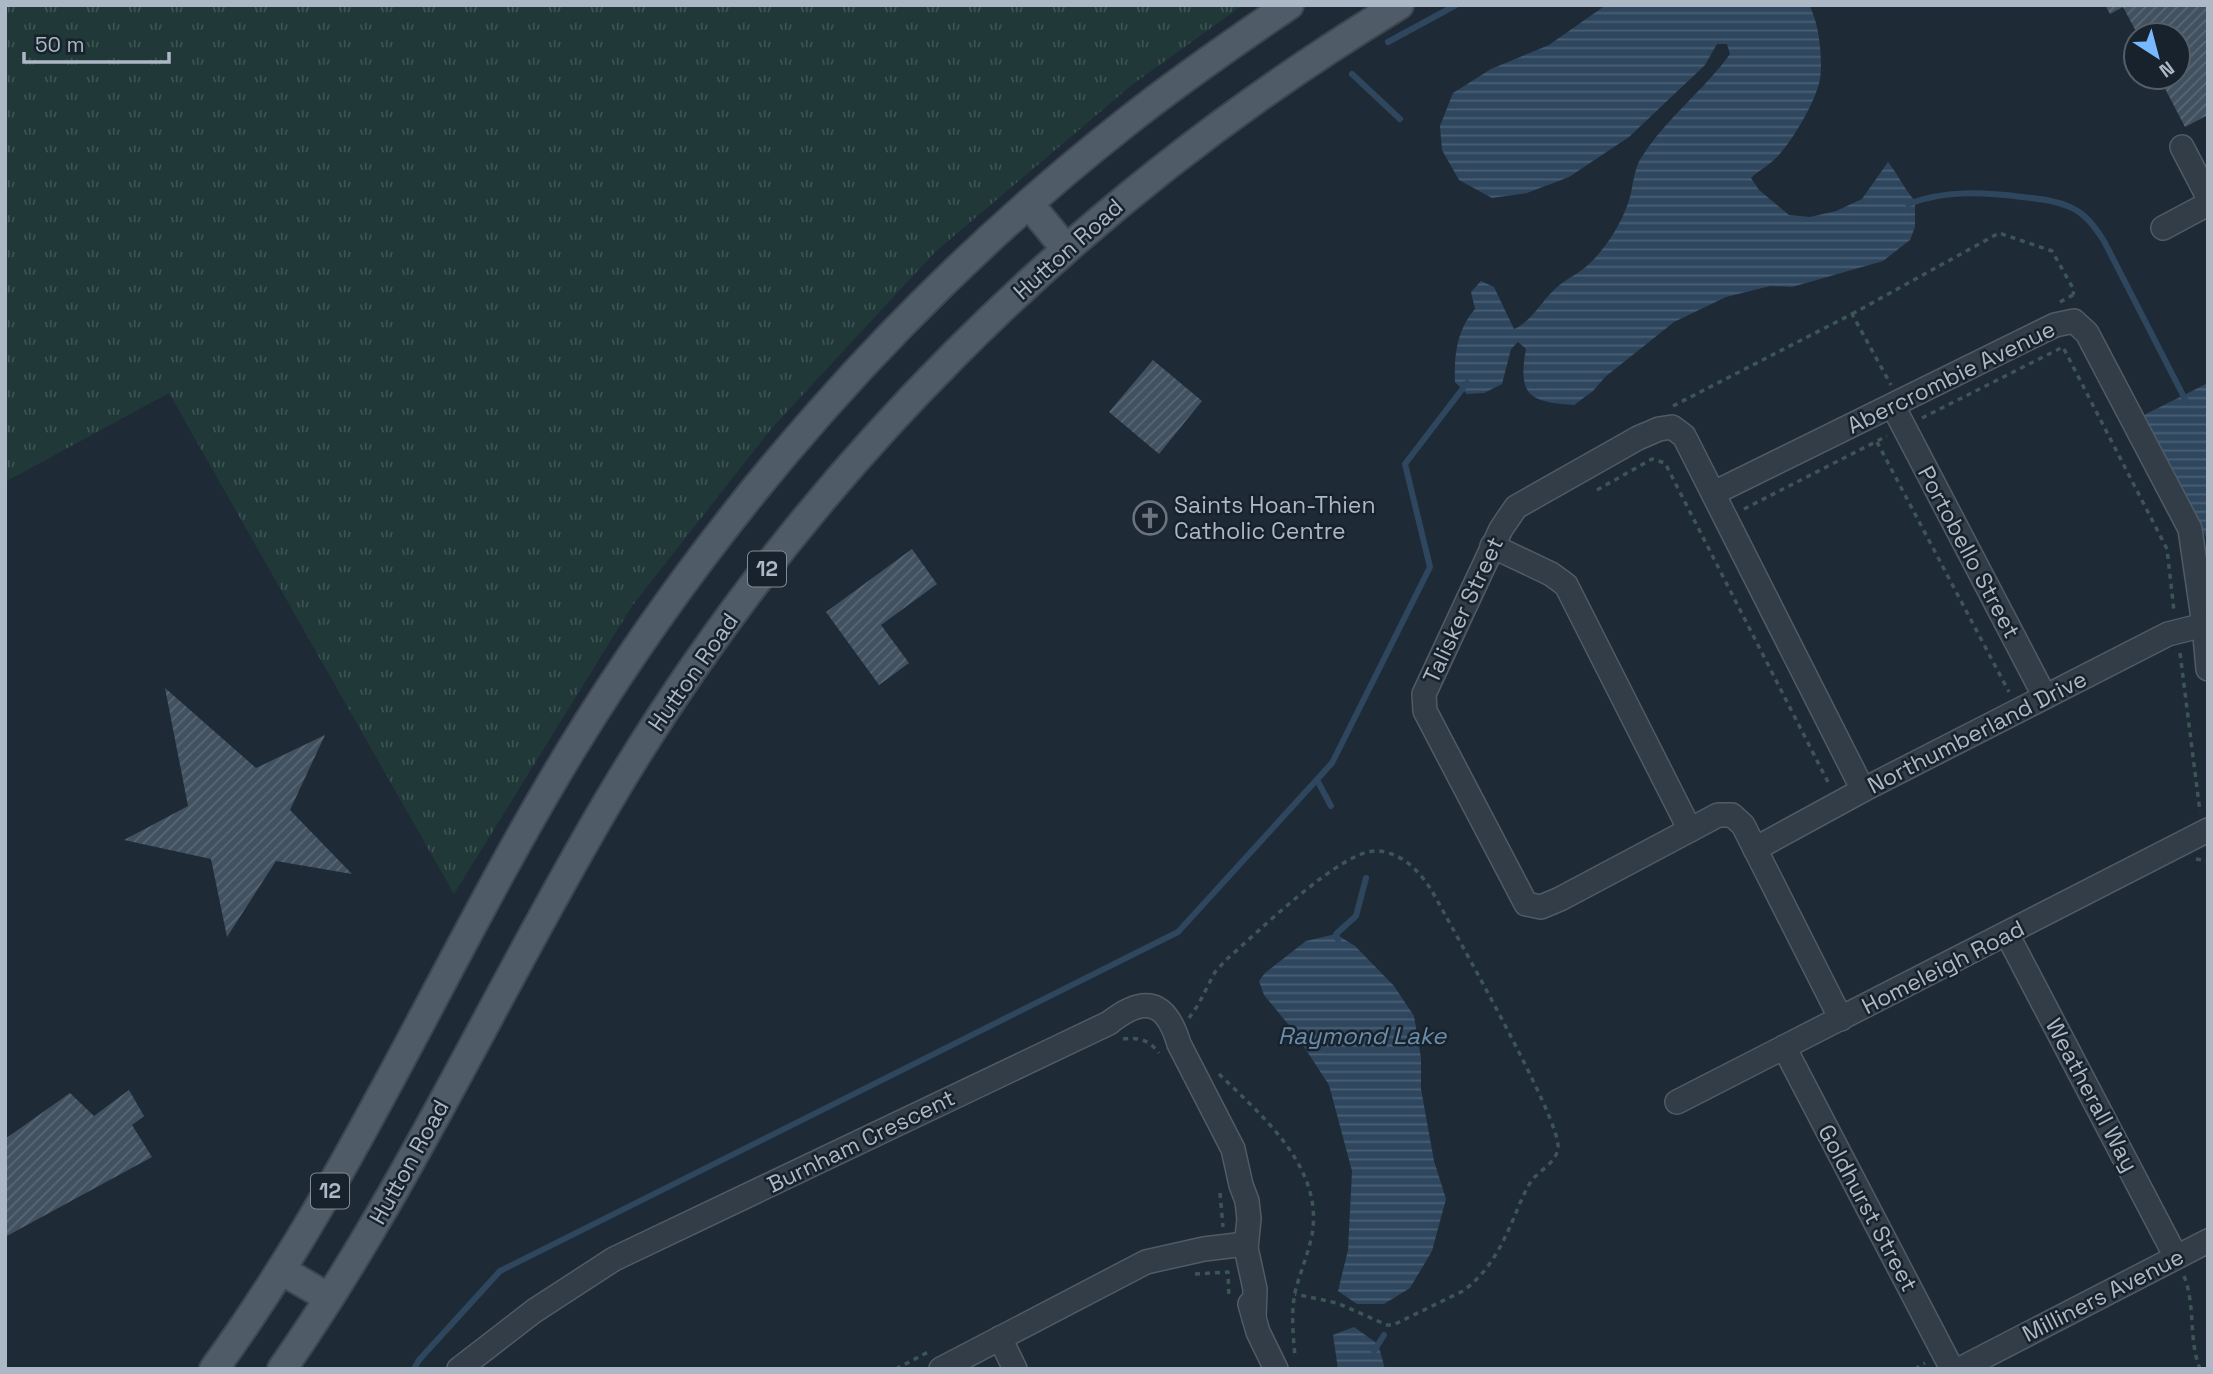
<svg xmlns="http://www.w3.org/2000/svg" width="2213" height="1374" font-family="'Space Grotesk',sans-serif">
<defs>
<pattern id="grass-tufts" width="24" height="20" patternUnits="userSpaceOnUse" patternTransform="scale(1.75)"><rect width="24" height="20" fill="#203838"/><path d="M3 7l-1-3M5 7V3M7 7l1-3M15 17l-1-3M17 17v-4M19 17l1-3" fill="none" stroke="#3e5353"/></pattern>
<pattern id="water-rules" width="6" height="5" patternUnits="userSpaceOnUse" patternTransform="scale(1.75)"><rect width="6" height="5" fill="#2f475e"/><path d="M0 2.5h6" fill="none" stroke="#4a5f74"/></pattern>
<pattern id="building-hatch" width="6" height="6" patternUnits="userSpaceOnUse" patternTransform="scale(1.75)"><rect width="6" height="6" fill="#415160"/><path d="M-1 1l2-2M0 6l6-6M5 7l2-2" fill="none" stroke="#5a6875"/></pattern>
</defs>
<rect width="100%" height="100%" fill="#1e2b37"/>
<polygon fill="url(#grass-tufts)" points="5,5 1243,5 1133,84 935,252 771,429 632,606 454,894 169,393 5,482"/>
<g fill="url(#water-rules)">
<path d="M1606 5H1809C1819 22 1823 59 1820 79 1816 101 1792 142 1776 158 1768 166 1758 171 1751 178L1759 190 1789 215 1810 217 1836 211 1862 199 1888 162C1898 174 1904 189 1915 201V227L1910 240 1883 261 1792 287 1770 286 1726 297 1674 322 1605 377 1593 391 1574 405C1531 402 1517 397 1526 349L1518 342 1511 349 1502 384 1484 393 1467 394 1455 382C1454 355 1457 330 1475 309L1471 292 1481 281 1494 287 1514 329C1531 322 1541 302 1555 289 1565 279 1579 274 1589 264 1606 248 1619 227 1627 206 1634 190 1632 170 1643 155 1667 118 1704 90 1730 54L1727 44H1717L1705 65 1629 137 1569 177 1527 193 1492 198 1459 180 1442 150 1440 126 1453 93 1491 69 1549 45Z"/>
<polygon points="2208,383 2208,541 2144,415"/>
<polygon points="1336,934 1355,946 1394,986 1414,1016 1421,1058 1421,1089 1434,1161 1446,1199 1432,1251 1410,1288 1384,1304 1357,1304 1338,1291 1348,1250 1352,1171 1329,1085 1293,1030 1264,995 1259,981 1265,973 1306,941"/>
<polygon points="1354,1327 1378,1344 1385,1369 1338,1369 1333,1335"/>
</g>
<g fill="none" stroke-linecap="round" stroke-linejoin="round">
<g stroke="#2f475e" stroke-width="6">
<polyline points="1388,42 1456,5"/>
<polyline points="1352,74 1400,119"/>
<path d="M1908 204C1945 190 1984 192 2022 197 2039 199 2055 200 2070 207 2086 214 2095 227 2104 241L2187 403"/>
<polyline points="1317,780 1331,806"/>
<polyline points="1338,940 1336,934 1356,916 1366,878"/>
<polyline points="1374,1351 1384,1335"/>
<polyline points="414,1369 419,1360 500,1271 1178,932 1332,763 1430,567 1405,464 1467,383"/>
</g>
</g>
<g fill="url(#building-hatch)">
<polygon points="2105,5 2208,5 2208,115 2185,127 2159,77 2178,77 2178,35 2138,35 2123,7 2110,14"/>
<polygon points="1153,360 1202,401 1159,454 1109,412"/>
<polygon points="912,549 937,584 881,625 909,663 879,685 826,612"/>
<polygon points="165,688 256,768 325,735 290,810 352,874 276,861 227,937 211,859 124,840 188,806"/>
<polygon points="129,1090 144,1116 132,1125 152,1157 5,1237 5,1139 70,1093 94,1116"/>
</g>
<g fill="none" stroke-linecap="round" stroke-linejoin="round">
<defs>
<g id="minor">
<polyline points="2182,147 2208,197"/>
<polyline points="2163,228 2208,204"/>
<polyline points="1893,406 2045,697"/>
<polyline points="1714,493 2055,325 2074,321 2087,333 2190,529 2204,625 2208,669"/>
<polyline points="1492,546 1551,574 1566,585 1690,830"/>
<polyline points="1755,849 1863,790 2168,634 2204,625"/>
<polyline points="2007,934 2176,1257"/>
<polyline points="1841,1019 1743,825 1732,815 1718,815 1560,899 1541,907 1526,904 1425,711 1424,694 1501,529 1516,507 1638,438 1659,429 1672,427 1684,436 1863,790"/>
<polyline points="1784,1047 1952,1369"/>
<polyline points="1677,1102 2208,830"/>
<polyline points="1250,1304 1258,1332 1276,1369"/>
<polyline points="1000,1338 1015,1369"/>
<path d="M459 1369 534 1311 614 1259 1109 1023C1144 995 1166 1000 1179 1044L1233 1149 1241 1185 1247 1201 1249 1219 1246 1248 1255 1289 1254 1318"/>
<polyline points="941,1369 1146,1262 1204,1249 1237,1245 1246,1248"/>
<polyline points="1960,1369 2208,1241"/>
</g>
<g id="major">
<polyline points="1029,204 1066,249"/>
<polyline points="281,1270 329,1298"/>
<path d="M214 1369C355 1175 447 954 571 750 717 511 905 297 1124 124 1177 82 1233 43 1289 5"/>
<path d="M282 1369C408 1189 497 989 609 800 801 475 1076 201 1399 5"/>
</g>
</defs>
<use href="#minor" stroke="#4f5b66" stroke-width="26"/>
<use href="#major" stroke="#3b4651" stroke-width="32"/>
<g stroke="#3e5555" stroke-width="3.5" stroke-dasharray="5 5" stroke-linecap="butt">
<polyline points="2060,302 2073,295"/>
<polyline points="1852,314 1999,233 2052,251 2074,290 2073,295"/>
<polyline points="1673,406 1852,314 1891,385"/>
<polyline points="1922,418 2063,347 2167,549 2174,611"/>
<polyline points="1877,442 2009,692"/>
<polyline points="1597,490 1652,459 1665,463 1830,786"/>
<polyline points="1744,509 1887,436"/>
<polyline points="2180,653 2200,812"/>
<polyline points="2196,859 2208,861"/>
<path d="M1189 1018 1198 1005 1215 972 1227 959C1255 935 1344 847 1378 851 1403 853 1420 872 1432 891 1452 928 1562 1121 1558 1148 1556 1163 1541 1169 1532 1180 1527 1187 1524 1195 1520 1203 1506 1237 1493 1269 1463 1291L1393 1325H1387L1337 1303 1295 1294"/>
<path d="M1123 1039C1139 1037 1149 1040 1159 1053"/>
<path d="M1219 1074C1262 1116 1324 1167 1312 1235 1308 1254 1300 1273 1295 1292 1291 1313 1293 1335 1295 1356"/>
<polyline points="1220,1193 1223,1227"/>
<polyline points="1195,1274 1228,1272 1229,1298"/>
<path d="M2184 1276C2196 1306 2188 1339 2200 1369"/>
<polyline points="896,1369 928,1352"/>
<polyline points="1915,1369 1925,1363"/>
</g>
<use href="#minor" stroke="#323d48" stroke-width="23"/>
<use href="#major" stroke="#4f5c68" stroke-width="28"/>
</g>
<defs>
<symbol id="church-ring" viewBox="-11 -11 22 22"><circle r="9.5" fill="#18222c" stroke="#6b7280" stroke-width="1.5"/><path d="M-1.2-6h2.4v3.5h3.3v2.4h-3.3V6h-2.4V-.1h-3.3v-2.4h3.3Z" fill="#6b7280"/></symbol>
</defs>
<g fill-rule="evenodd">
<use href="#church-ring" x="1131" y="499" width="38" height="38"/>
</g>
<g text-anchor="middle" stroke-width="5" stroke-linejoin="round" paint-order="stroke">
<g fill="#18222c" stroke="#808b97" stroke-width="2">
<rect x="748" y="551.5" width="38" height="35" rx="5"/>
<rect x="311" y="1173.5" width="38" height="35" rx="5"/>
</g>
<g font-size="21" font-weight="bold" fill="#acb8c5">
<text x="767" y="576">12</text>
<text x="330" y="1198">12</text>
</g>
<g font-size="23" fill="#acb8c5" stroke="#18222c">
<text transform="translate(1068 249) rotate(-42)" y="8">Hutton Road</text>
<text transform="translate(1951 377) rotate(-26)" y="8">Abercrombie Avenue</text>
<text transform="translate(1969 552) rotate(62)" y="8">Portobello Street</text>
<text transform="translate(1463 610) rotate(-65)" y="8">Talisker Street</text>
<text transform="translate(693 672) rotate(-55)" y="8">Hutton Road</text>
<text transform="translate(1977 732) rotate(-27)" y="8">Northumberland Drive</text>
<text transform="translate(1943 967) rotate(-27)" y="8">Homeleigh Road</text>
<text transform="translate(2092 1095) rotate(62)" y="8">Weatherall Way</text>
<text transform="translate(861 1141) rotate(-26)" y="8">Burnham Crescent</text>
<text transform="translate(409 1162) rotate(-61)" y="8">Hutton Road</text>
<text transform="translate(1868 1208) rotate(62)" y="8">Goldhurst Street</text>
<text transform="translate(2103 1295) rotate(-27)" y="8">Milliners Avenue</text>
</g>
<g font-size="23" fill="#acb8c5" stroke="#18222c" text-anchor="start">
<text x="1174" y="513">Saints Hoan-Thien<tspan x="1174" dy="26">Catholic Centre</tspan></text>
</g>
<g font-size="24" font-style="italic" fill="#6a8cab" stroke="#18222c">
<text x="1362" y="1044">Raymond Lake</text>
</g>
</g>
<rect width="2213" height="1374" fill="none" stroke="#acb8c5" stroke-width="14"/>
<g transform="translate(2157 56) rotate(144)"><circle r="33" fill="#18222c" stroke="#535e69" stroke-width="2"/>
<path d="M0-5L12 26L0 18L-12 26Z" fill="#78b8fe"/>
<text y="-10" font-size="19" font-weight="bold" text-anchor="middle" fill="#acb8c5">N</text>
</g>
<path d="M24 52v10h145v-10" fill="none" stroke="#acb8c5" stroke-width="3.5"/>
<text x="35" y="52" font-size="21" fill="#acb8c5" stroke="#18222c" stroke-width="5" paint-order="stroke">50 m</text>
</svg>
